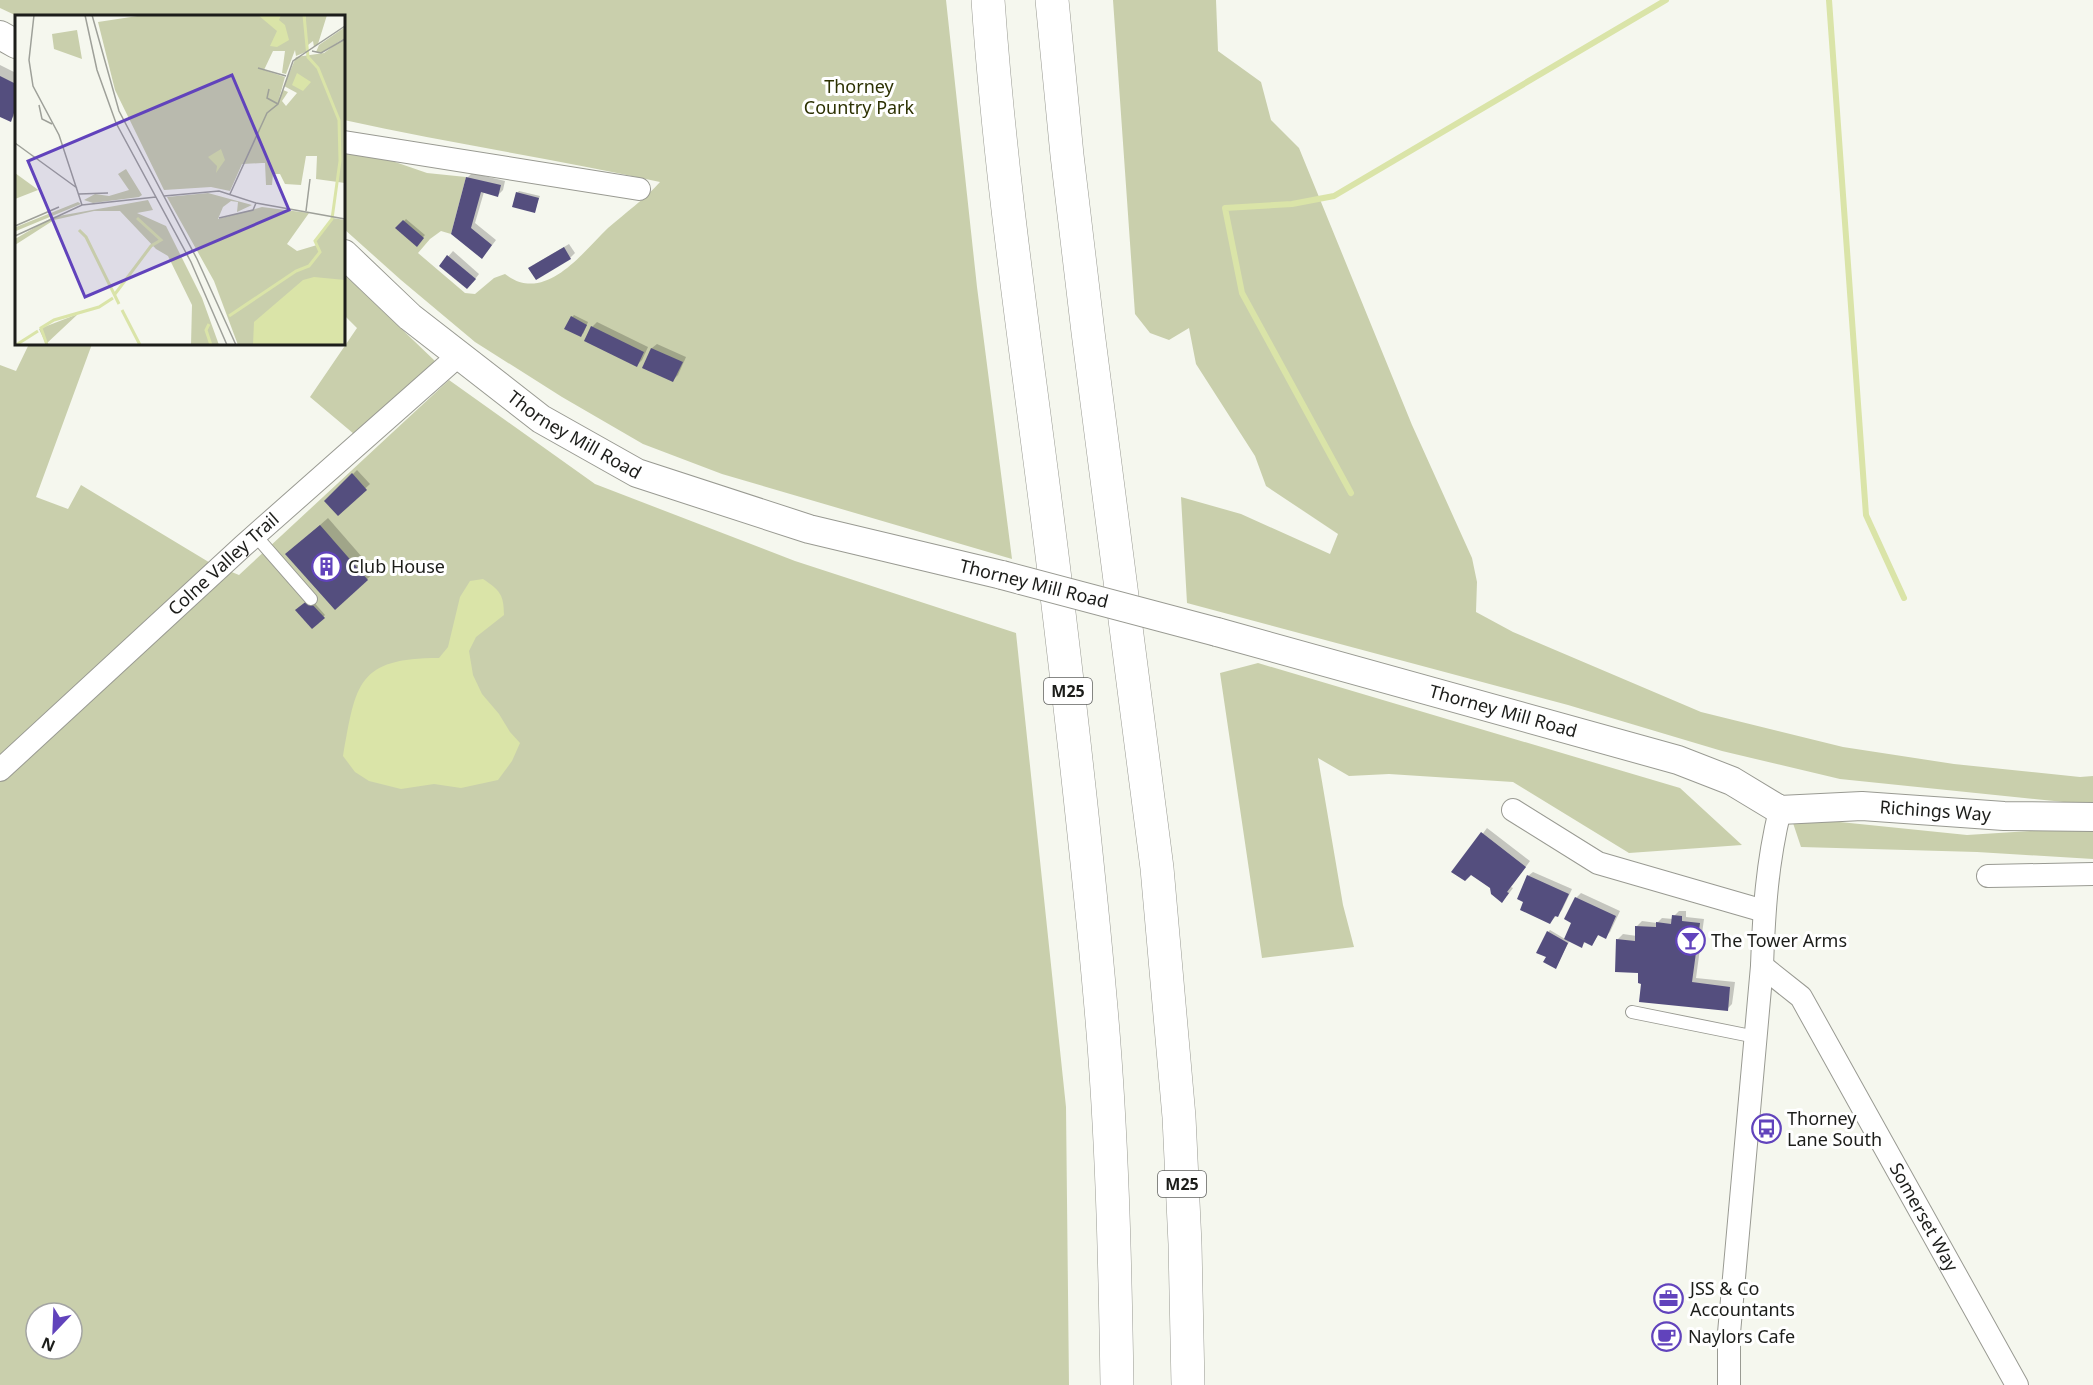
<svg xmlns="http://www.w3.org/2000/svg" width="2093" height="1385" font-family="'Noto Sans',sans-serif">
<rect width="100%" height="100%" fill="#f5f7ee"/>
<g fill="#c9cfac" fill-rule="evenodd">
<path d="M0 0H946L977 287 1012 559 722 474 643 444 562 397 475 342 401 280 344 229V152L369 153 427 173 466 177 451 234 441 231 430 239 418 253 465 293 475 294 494 278 505 274C545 305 582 253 608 228 625 213 645 199 660 182 555 159 448 143 344 120V16H17L0 8Z"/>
<polygon points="1113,0 1216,0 1218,51 1261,82 1271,120 1299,148 1412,425 1472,558 1477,582 1476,612 1513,632 1701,712 1843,747 1954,764 2080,777 2093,776 2093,805 1840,779 1722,751 1568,705 1187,603 1181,497 1241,514 1330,554 1338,534 1266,486 1255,456 1196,364 1189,328 1169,340 1150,333 1135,314"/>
<polygon points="344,274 435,361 354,434 310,397 357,328 344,315"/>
<path d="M29 344H92L36 497 68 509 81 485 212 564 239 575 449 380 595 484 795 561 1016 633 1066 1107 1069 1385H0V365L16 371ZM36 1313H72V1349H36Z"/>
<polygon points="1258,663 1680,788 1742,845 1629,853 1513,782 1389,774 1349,776 1318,758 1343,905 1354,947 1262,958 1220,673"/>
<polygon points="1791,817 1967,835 2093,827 2093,859 1977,852 1801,847"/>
</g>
<path fill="#dae4a8" d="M483 579C500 590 504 595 504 615L476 637 469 651 473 675 482 694 499 714 510 732 520 743 512 761 498 780 461 788 434 784 401 789 369 781 355 772 343 756C356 684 357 658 439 658L448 647 460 597 470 581Z"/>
<g fill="#0003">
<polygon points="0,65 16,73 16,114 10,120 0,116"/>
<polygon points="472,173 505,181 503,190 498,195 484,192 475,223 496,240 487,252 453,233 467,178"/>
<polygon points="519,191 540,196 534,211 517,193"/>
<polygon points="406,219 425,235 416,245 397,228"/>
<polygon points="569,244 575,253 570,258 535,264"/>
<polygon points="453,251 479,274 472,283 441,265"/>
<polygon points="574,315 588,322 583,334 572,317"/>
<polygon points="597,322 648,347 642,360 637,365 592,327"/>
<polygon points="657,344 686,357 678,375 673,380 644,367 652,348"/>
<polygon points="357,470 370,484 338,514 326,501"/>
<polygon points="328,518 375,572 335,608 295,547"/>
<polygon points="311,599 325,615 312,627"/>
<polygon points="1487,828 1530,861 1511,887 1513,888 1507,896 1471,873 1454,872"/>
<polygon points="1533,872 1572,889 1562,910 1550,922 1528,876"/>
<polygon points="1581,893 1620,911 1610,932 1605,937 1599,934 1592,944 1586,941 1582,946 1570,940 1557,965 1548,956 1548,932 1550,930 1565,939 1573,922 1576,898"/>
<polygon points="1679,911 1686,911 1686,917 1704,919 1696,978 1735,982 1732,1004 1727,1009 1643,983 1640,971 1616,971 1618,939 1623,934 1637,936 1637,926 1642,921 1657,923 1662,918 1673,919 1674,916"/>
</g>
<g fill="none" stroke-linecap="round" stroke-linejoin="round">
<g stroke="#dae4a8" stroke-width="6">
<polyline points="1829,0 1866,515 1904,598"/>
<polyline points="1351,493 1242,293 1225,208 1292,204 1334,196 1666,0"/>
</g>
</g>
<g fill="#544e7e">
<polygon points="0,76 16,84 16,114 14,113 11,122 0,117"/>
<polygon points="466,177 501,185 498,197 481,192 471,228 492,245 482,259 451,234"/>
<polygon points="516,192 539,198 535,213 512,207"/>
<polygon points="403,220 424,238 417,247 395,228"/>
<polygon points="564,247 571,259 536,280 528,268"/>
<polygon points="447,255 476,279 467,289 439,266"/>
<polygon points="571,316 587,325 581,337 564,329"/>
<polygon points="591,326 644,352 637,367 584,341"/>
<polygon points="651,348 683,362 673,382 642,368"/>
<polygon points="352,473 367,490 338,516 324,501"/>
<polygon points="320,525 368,580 335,610 285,554"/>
<polygon points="308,600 325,618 312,629 295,610"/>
<polygon points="1481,832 1526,867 1507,892 1509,893 1502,903 1491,894 1490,888 1471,875 1465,881 1451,872"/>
<polygon points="1527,875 1569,894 1558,917 1555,916 1550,924 1520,910 1523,902 1517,899"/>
<polygon points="1575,897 1616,916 1606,939 1598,935 1592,946 1584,942 1582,948 1564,939 1571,923 1564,919"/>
<polygon points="1672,915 1682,916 1682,921 1700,923 1692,982 1730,987 1728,1011 1639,1002 1641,984 1638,983 1638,973 1615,972 1616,939 1635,941 1635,926 1656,927 1656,922 1671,924"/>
<polygon points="1547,931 1568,943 1556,969 1543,962 1546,957 1536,953"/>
</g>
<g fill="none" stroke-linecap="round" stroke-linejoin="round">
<defs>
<g id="service">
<polyline points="255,535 311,599"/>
<polyline points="1632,1012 1756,1037"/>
</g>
<g id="minor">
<polyline points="344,142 639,189"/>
<path id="s1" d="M0 770 243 546 458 356"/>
<polyline points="1513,810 1598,863 1764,911"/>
<polyline points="1988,876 2093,874"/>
<path id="s2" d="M1762 966 1801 997 2017 1385"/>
<path d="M1729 1385V1333L1762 966C1764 911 1767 863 1780 810"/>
</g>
<g id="tertiary">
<polyline points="0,35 16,44"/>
<path id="s3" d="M344 254 410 317 541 419 637 473 809 529 1002 575"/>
<path id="s4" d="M1217 632 1678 760 1732 781 1780 810 1862 806 2004 816 2093 817"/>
</g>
<g id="motorway">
<path d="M988 0C1001 188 1030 375 1053 563 1071 711 1088 859 1101 1008 1112 1133 1115 1259 1117 1385"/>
<polyline points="1052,0 1067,155 1088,332 1157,868 1179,1117 1185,1244 1188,1385"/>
</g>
</defs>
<use href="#service" stroke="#999a92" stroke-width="14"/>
<use href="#minor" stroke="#999a92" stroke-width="24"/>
<use href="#tertiary" stroke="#999a92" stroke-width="30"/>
<use href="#motorway" stroke="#999a92" stroke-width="34"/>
<use href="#service" stroke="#fff" stroke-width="12"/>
<use href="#minor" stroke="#fff" stroke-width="22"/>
<use href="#tertiary" stroke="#fff" stroke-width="28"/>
<use href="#motorway" stroke="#fff" stroke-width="33"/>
<defs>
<polyline id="tertiary-bridge" points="1002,575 1217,632"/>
</defs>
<use href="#tertiary-bridge" stroke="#999a92" stroke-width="30" stroke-linecap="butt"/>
<use href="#tertiary-bridge" stroke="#fff" stroke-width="28"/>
</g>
<defs>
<symbol id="building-ring" viewBox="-11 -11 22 22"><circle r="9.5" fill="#fff" stroke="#6143bc" stroke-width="1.5"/><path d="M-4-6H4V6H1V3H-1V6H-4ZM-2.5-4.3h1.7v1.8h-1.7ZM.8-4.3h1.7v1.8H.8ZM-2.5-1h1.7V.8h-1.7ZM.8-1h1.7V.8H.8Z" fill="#6143bc"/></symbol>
<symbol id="bar-ring" viewBox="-11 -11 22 22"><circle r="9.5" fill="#fff" stroke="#6143bc" stroke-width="1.5"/><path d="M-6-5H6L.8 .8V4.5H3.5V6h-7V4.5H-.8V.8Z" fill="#6143bc"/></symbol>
<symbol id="bus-ring" viewBox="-11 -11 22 22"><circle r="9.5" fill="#fff" stroke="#6143bc" stroke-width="1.5"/><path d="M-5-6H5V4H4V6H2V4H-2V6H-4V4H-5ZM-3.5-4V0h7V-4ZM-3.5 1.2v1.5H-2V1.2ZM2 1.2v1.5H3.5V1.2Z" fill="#6143bc"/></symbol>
<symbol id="office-ring" viewBox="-11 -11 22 22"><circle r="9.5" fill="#fff" stroke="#6143bc" stroke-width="1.5"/><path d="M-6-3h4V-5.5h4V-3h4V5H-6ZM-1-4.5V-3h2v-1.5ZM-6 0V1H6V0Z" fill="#6143bc"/></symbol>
<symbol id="cafe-ring" viewBox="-11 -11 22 22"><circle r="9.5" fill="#fff" stroke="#6143bc" stroke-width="1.5"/><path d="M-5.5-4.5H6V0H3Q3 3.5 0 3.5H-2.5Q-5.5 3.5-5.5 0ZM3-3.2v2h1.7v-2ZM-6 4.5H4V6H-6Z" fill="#6143bc"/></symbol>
</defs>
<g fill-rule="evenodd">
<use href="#building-ring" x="310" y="550" width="33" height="33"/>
<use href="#bar-ring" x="1674" y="924" width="33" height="33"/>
<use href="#bus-ring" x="1750" y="1112" width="33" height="33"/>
<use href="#office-ring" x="1652" y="1282" width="33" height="33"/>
<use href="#cafe-ring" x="1650" y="1320" width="33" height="33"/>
</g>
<g text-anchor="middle" stroke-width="6" stroke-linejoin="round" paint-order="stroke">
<g fill="#fff" stroke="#60615f" stroke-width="1.5">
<rect x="1044" y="678" width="48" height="26" rx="4.5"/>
<rect x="1158" y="1171" width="48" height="26" rx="4.5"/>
</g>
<g font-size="16" font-weight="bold" fill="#1c1d1a">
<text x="1068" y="697">M25</text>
<text x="1182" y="1190">M25</text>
</g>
<g font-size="18" fill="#2d3203" stroke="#fff">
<text x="859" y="93">Thorney<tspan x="859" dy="21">Country Park</tspan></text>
</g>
<g font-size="18" fill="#1c1d1a" stroke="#fff">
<text dy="6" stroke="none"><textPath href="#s3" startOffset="294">Thorney Mill Road</textPath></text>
<text dy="6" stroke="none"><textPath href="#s1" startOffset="304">Colne Valley Trail</textPath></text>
<text transform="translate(1034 584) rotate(14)" y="6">Thorney Mill Road</text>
<text dy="6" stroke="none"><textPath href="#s4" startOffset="297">Thorney Mill Road</textPath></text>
<text dy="6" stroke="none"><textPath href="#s4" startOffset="748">Richings Way</textPath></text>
<text dy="6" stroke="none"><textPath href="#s2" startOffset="302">Somerset Way</textPath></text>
</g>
<g font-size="18" fill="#1c1d1a" stroke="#fff" text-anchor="start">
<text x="348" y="573">Club House</text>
<text x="1711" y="947">The Tower Arms</text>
<text x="1787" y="1125">Thorney<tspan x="1787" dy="21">Lane South</tspan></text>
<text x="1690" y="1295">JSS &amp; Co<tspan x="1690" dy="21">Accountants</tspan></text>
<text x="1688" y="1343">Naylors Cafe</text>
</g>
</g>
<g transform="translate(15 15)">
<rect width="330" height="330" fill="#f5f7ee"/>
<path d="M129 0H289L291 4 290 0H312L303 29 299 32 298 26 293 30 290 13 293 36 281 41 280 35 271 59 267 58 270 36H258L249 55 270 62 264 84 268 75 273 77 267 86 271 91 282 78 269 71 281 42 309 38 328 24 306 38 301 37 304 30 330 12V168L301 164 302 141H291L286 170 270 169 265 159H258L257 170H251L250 148H247L227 149 215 176 196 172 149 175 100 75 83 7ZM62 15 67 44 39 34 37 19ZM111 154 127 180 124 182 78 188 69 185 80 179 94 181 114 175 103 159ZM0 158 22 174 23 175 0 184ZM193 178 237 190 222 197 223 187 216 186 208 192 203 204 247 192 294 198 272 229 282 236 302 230 301 226 318 203 330 205V330H223L199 266 152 182ZM133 185 138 195 122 198 151 211 187 283 204 330H176L177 290 153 241 141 234 105 196H79L39 205 0 230V224L38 202ZM63 187 66 189 1 216V212ZM63 299 31 329 24 314Z" fill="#c9cfac"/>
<path d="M243 0H266L264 5 270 10 274 25 262 32 255 31 262 16ZM282 58 296 67 288 76 277 70ZM206 134 210 145 201 158 202 151 193 142ZM299 262 330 265 328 330H238L239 307 288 265Z" fill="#dae4a8"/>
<path fill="none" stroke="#dae4a8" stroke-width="3" d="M64 215 71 222 104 289M100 279 136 231 146 225 122 203M107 295 125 330M214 301 281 256 294 251 305 237 300 226 317 204 325 146 324 105 303 53 293 42 289 0M194 309 191 315 196 330M1 330 23 316M32 330 26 313 39 305 84 292 98 283"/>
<path fill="none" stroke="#9ea099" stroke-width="1.5" d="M19 0 14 45 18 71 44 120 67 190M70 0 82 55 101 108 176 247 212 330M77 0 104 96 182 244 221 330M297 36 306 38 330 24M243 53 271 61M254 74 252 83 263 89M24 90 27 104 37 109M0 128 62 173M64 179 93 178M215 179 252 98 263 89 278 46 330 11M149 181 204 176 241 188 330 204M291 196 295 164M204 203 238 195 241 188M0 211 44 192M0 221 67 190 141 182"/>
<path fill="#6143bc" fill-opacity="0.15" stroke="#6143bc" stroke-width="3" d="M217 60 274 195 70 282 13 146Z"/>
<rect width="330" height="330" fill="none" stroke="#1c1d1a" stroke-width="3"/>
</g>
<g transform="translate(54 1331) rotate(203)"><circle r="28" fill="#ffffff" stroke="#a4a5a3" stroke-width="1.5"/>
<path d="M0-4.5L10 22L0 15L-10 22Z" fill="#6143bc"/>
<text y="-9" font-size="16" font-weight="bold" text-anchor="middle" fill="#1c1d1a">N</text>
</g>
</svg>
